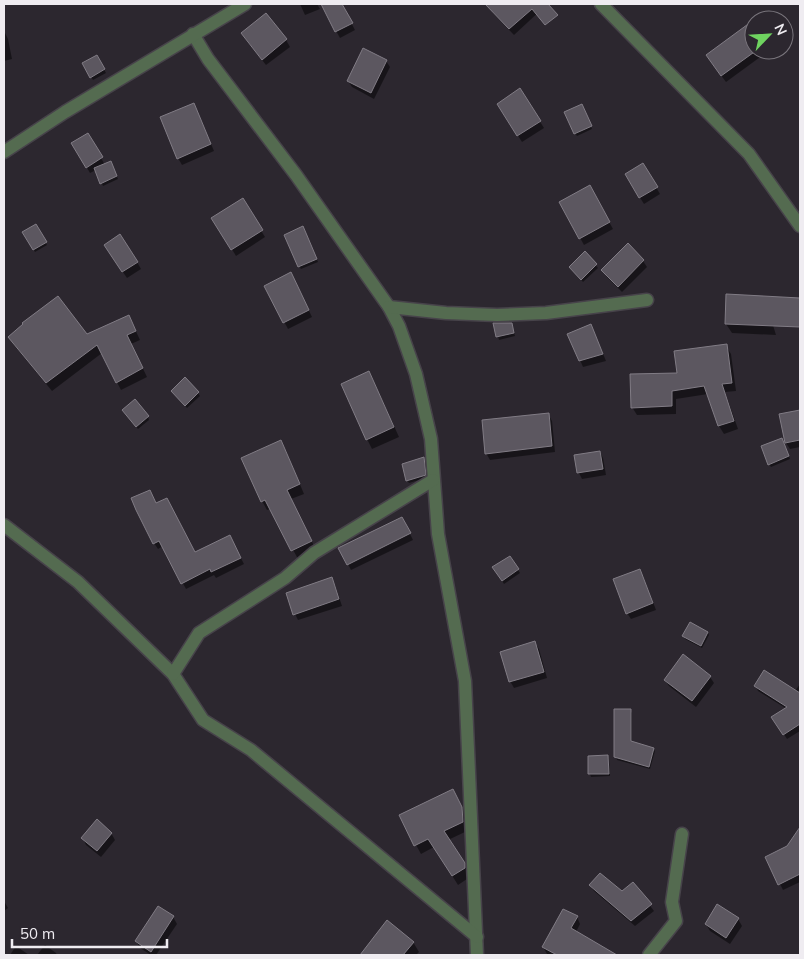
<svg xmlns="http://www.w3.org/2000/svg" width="804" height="959" font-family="Mulish,sans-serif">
<rect width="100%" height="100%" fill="#2c272f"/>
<g fill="#0007">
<polygon points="300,4 317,4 320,9 305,15"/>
<polygon points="329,4 341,4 355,30 340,38 323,7"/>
<polygon points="493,4 539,4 542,9 514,35 493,13 490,7"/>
<polygon points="266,15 286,40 290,47 266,65 246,40 243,34"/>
<polygon points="4,31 8,39 12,59 4,61"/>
<polygon points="754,50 770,50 726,82 711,62"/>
<polygon points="97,57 106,73 93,80 84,64"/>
<polygon points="386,61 390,67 374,99 352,87 348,81"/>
<polygon points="520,90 544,128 522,142 502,111"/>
<polygon points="583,108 592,129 577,136 575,133"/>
<polygon points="197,111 214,151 182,165 178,158"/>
<polygon points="88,135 105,165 112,166 118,179 103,186 96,170 90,173 73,143"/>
<polygon points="643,165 660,194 644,204 626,175"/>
<polygon points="590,187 613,229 584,245 561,203"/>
<polygon points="242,200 265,237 236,256 213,218"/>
<polygon points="35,225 47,245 35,252 24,232"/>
<polygon points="304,231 318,262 301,269 299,266"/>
<polygon points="109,252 137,262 141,269 127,278"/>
<polygon points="585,253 598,268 583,282 570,267"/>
<polygon points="643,261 647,267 622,292 607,277 603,270"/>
<polygon points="294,280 312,317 288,329 266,287"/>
<polygon points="727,296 800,299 800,310 772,322 776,335 732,333 726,324"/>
<polygon points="495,324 511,324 515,336 499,340"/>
<polygon points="133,325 140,340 131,344 147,377 121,390 102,353 52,391 14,345 9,337 87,335"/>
<polygon points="594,332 606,361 583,367 580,360"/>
<polygon points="726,346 731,354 736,391 725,392 738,429 724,434 719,426 708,394 676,399 676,414 637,415 632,407 679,374"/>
<polygon points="369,372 374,382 399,437 372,449 367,439"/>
<polygon points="172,391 198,393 200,396 187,408"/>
<polygon points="799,412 800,414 800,447 790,449 786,443 780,415"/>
<polygon points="125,413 148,417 149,420 138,429"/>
<polygon points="548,414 552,421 555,452 490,460 486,453"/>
<polygon points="784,443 790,459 771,467 769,464"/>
<polygon points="286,451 304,494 291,499 316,550 298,559 271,509 267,510 262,501"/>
<polygon points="600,452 603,458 606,475 582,479 579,473"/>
<polygon points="424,459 425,462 426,478 409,483 407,480"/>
<polygon points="150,491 157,505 195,553 233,543 244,564 216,578 214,575 186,589 163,546 158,549 154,543"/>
<polygon points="402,518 413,540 351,570 348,564"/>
<polygon points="510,558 520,573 504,584 494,568"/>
<polygon points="643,576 656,610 631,619 627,613"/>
<polygon points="331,579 335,585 342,606 298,620 295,614"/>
<polygon points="708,633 709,635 702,648 685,639 684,636"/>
<polygon points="535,643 539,649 547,678 514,688 510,681"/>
<polygon points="710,677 714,683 696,707 669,686 665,680"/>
<polygon points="800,684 800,731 787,739 773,717 787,709 758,691 756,686 795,691"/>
<polygon points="630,710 632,713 632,743 653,749 655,751 650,769 617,760 616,757"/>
<polygon points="608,757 609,759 610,776 591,777 590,774"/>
<polygon points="458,799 467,817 467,831 448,840 469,873 470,877 458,885 434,847 421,854 416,845"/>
<polygon points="800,829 800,882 783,890 780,884 788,847"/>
<polygon points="111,833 115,840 101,857 86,845 83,838"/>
<polygon points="633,883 654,911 635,926 594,891 590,886 622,893"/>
<polygon points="4,901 8,908 4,911"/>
<polygon points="173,917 177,924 156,955 151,955 140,948 136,941"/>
<polygon points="577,917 580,924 576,932 611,953 612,955 550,955 547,954 543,947"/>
<polygon points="738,919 742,926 730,944 710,931 706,924"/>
<polygon points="387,922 413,942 419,952 416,955 361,955"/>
<polygon points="45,945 56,953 57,955 37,955"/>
<polygon points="16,946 29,955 10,955"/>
</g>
<g fill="#5c5760" stroke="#817c85">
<polygon points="321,4 342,4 353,23 335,32"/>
<polygon points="485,4 548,4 558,15 545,25 532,9 509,29"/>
<polygon points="266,13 287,39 262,60 241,33"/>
<polygon points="755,19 754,50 757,50 721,76 706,55"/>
<polygon points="363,48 387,60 371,93 347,81"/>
<polygon points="97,55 105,69 90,78 82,63"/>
<polygon points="520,88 541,121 517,136 497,104"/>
<polygon points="194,103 211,144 177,159 160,117"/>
<polygon points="582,104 592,126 574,134 564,112"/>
<polygon points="88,133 103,157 86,168 71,143"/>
<polygon points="111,161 117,176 100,184 94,168"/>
<polygon points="643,163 658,187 639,198 625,174"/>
<polygon points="590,185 610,222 579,239 559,202"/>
<polygon points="243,198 263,230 231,250 211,218"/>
<polygon points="36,224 47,242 33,250 22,232"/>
<polygon points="303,226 317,259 298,267 284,235"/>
<polygon points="120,234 138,262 122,272 104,245"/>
<polygon points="628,243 644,260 618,287 601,270"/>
<polygon points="585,251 597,264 581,280 569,267"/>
<polygon points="291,272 309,310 283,323 264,286"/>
<polygon points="726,294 800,298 800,327 725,324"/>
<polygon points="58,296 87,334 129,315 136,331 127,335 143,368 116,383 97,345 46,383 8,337 23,324 22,323"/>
<polygon points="493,323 512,323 514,333 496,337"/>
<polygon points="591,324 603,354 579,361 567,334"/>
<polygon points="727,344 732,383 722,384 734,421 718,426 704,386 672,391 672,406 631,408 630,374 677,373 674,351"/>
<polygon points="369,371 394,427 366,440 341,384"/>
<polygon points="185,377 199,392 185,406 171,391"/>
<polygon points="135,399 149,416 136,427 122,410"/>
<polygon points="800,410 800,440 785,443 779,414"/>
<polygon points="549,413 552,446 485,454 482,420"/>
<polygon points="782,438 789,456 768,465 761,446"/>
<polygon points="281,440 300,484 287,490 312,541 291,551 265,500 261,502 241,458"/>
<polygon points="600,451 603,469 577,473 574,455"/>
<polygon points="424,457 426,475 406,481 402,464"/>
<polygon points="150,490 156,503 167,498 195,552 230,535 241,558 211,572 210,569 181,584 159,541 153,544 136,510 131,498"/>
<polygon points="402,517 411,533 347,565 338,548"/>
<polygon points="510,556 519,569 502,581 492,567"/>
<polygon points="640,569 653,603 626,614 613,579"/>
<polygon points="332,577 339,599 293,615 286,593"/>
<polygon points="690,622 708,632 701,646 682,636"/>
<polygon points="535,641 544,672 509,682 500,652"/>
<polygon points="683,654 711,676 692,701 664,680"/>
<polygon points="764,670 800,693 800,724 783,735 771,717 787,707 754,686"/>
<polygon points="614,709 631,709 631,741 654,748 649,767 614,757"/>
<polygon points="608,755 609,774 588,774 588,756"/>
<polygon points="453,789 462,807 463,822 444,831 465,863 465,868 452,876 428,839 414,846 399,815"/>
<polygon points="97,819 112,833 97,851 81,838"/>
<polygon points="800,827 800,874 778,885 765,857 787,846"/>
<polygon points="600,873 622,891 633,882 652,904 631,921 589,885"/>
<polygon points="717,904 739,918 726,938 705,924"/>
<polygon points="158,906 174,916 151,952 135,941"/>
<polygon points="563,909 578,916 571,928 617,955 557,955 542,947"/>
<polygon points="387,920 414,942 403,955 360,955"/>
</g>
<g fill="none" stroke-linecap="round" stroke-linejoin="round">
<defs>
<g id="street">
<polyline points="601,4 749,154 800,226"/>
<polyline points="193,34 208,59 296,175 389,307 399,326 416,374 431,439 438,534 465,681 477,955"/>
<polyline points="4,152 65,112 245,4"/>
<polyline points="389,307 446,313 497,315 546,313 647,300"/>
<polyline points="4,525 78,582 173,674 203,720 251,750 477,937"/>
<polyline points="173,674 199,633 285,578 314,553 433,480"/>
<polyline points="649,955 676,921 672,902 682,834"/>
</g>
</defs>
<use href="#street" stroke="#47434a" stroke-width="15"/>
<use href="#street" stroke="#546b50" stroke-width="12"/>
</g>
<rect width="804" height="959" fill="none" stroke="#efecf1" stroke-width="10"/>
<g transform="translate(769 35) rotate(65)"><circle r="24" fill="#2c272f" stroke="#7a767d"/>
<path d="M0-4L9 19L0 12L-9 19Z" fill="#6fd360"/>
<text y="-8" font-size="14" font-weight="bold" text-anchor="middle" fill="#efecf1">N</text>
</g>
<path d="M12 939v8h155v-8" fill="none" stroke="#efecf1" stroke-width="2.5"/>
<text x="20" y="939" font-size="15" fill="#efecf1" stroke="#2c272f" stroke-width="4" paint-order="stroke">50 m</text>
</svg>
